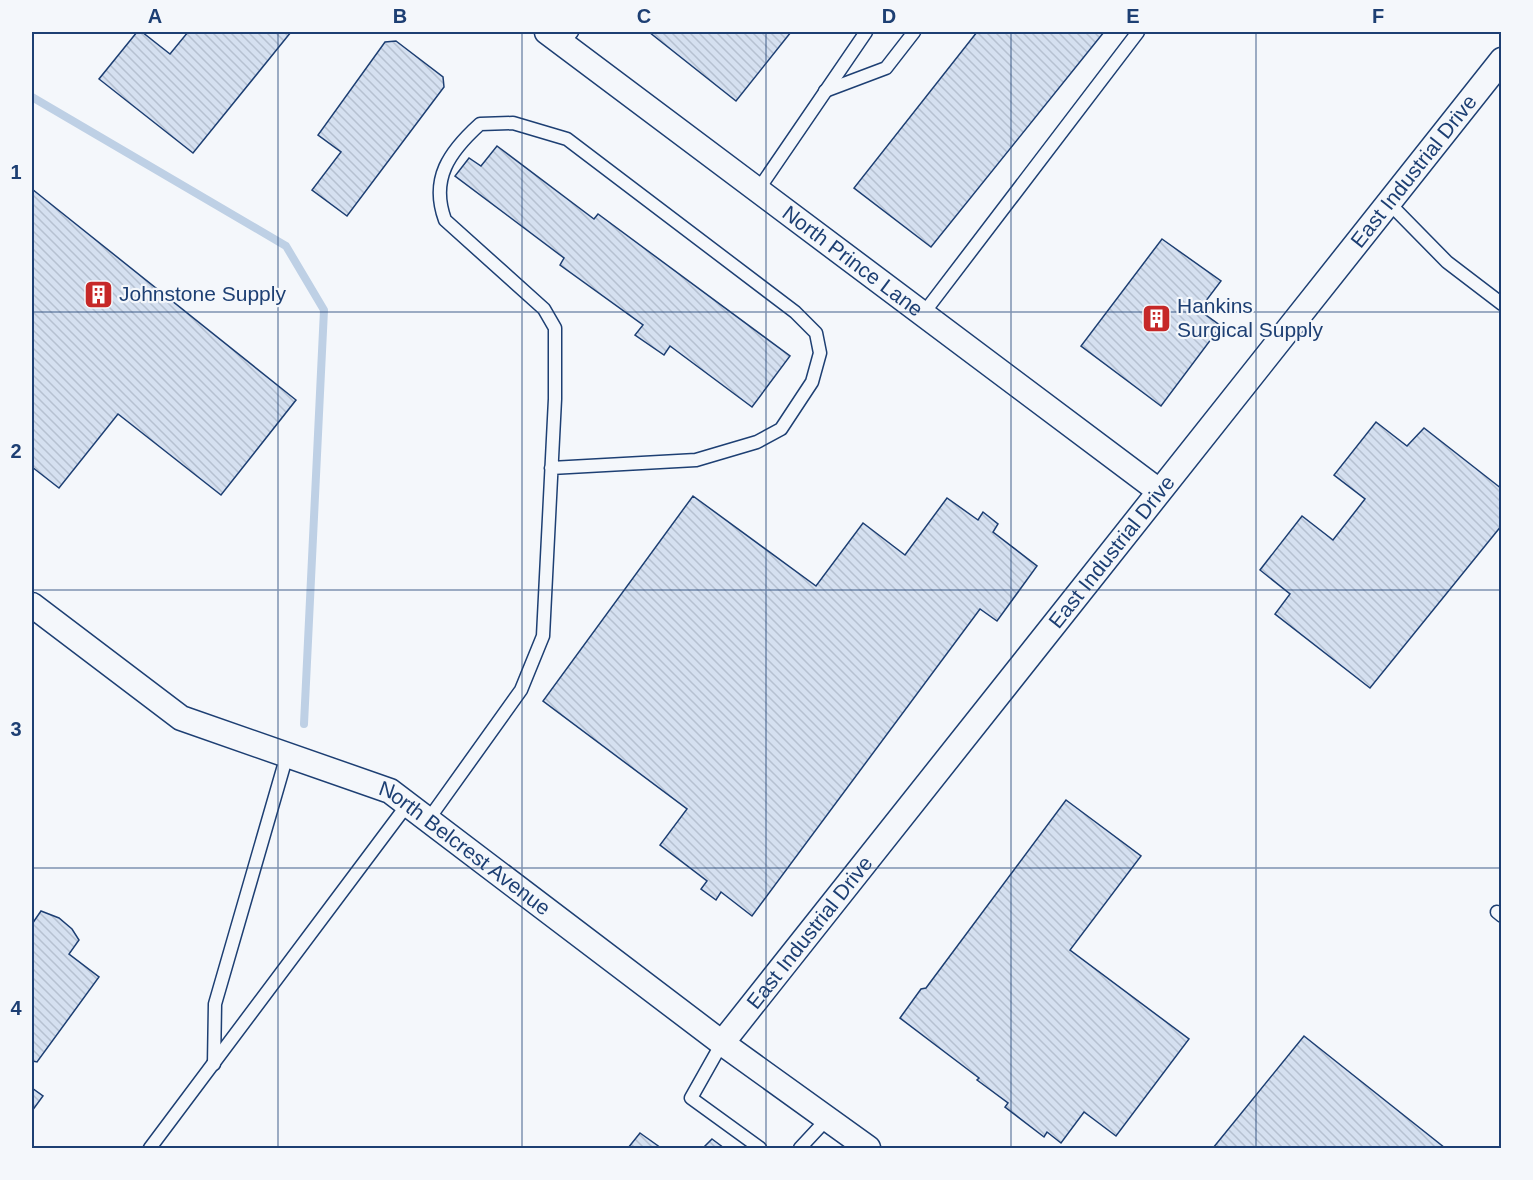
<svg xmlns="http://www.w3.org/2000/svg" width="1533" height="1180" font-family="Arial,sans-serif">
<defs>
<pattern id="building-back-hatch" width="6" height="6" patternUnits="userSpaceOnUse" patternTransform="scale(1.5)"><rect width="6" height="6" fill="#d5e0f0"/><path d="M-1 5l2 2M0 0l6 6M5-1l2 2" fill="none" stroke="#b6c1d1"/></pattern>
</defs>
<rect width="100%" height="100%" fill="#f4f7fb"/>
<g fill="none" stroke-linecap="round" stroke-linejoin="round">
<polyline stroke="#bed0e5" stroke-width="8" points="32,97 286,246 324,310 304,724"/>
</g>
<g fill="url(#building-back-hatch)" stroke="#1d3f73" stroke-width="1.5">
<polygon points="137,32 142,32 170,54 188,32 291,32 193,153 99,79"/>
<polygon points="649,32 791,32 736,101"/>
<polygon points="977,32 1104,32 931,247 854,188"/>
<polygon points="396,41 443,77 444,87 347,216 312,190 341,152 318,135 385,42"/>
<polygon points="497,146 594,219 598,214 790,356 752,407 670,346 664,355 635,335 643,325 560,265 564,258 455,176 469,158 481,166"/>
<polygon points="32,189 296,400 221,495 118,414 59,488 32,467"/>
<polygon points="1162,239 1221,281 1199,310 1221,326 1161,406 1081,346"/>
<polygon points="1376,422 1407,446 1424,428 1502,489 1502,525 1370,688 1275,614 1290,594 1260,570 1302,516 1333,540 1365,499 1334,475"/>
<polygon points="693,496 816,586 863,523 905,555 947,498 978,520 983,512 998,524 993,532 1037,566 997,621 980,609 752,916 721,892 716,900 701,889 707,881 660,845 687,809 543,701"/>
<polygon points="1066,800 1141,856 1070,950 1189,1039 1116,1136 1084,1112 1061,1143 1047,1132 1044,1137 1005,1107 1008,1103 977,1080 979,1078 900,1018 921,989 926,988"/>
<polygon points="41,911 59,918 72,929 79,940 69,954 99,977 37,1062 32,1061 32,924"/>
<polygon points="1304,1036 1445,1148 1213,1148"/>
<polygon points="32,1088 43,1096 32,1111"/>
<polygon points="640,1133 661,1148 628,1148"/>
<polygon points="712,1139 724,1148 703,1148"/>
</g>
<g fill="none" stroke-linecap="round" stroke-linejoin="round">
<defs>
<g id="lane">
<polyline points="563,43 572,32"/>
<polyline points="825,91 886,68 914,32"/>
<polyline points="758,190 866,32"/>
<polyline points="1388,202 1447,262 1502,304"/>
<polyline points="923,314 1138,32"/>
<path d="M428 820 521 690 543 636 555 399V328L544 309 445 220C430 179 449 152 480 124L513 123 567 139 795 312 816 333 820 353 812 382 781 429 757 442 696 460 551 468"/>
<polyline points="1497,912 1502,916"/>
<polyline points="722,1043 691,1098 760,1148"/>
<polyline points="214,1064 215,1004 287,755"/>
<polyline points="150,1148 407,805"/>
<polyline points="800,1148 827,1119"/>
</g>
<g id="street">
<path id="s1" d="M547 32 1159 491"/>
<path id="s2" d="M32 605 181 718 390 791 722 1043 868 1148"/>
<path id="s3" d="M722 1043 1502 60"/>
</g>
</defs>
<use href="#lane" stroke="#1d3f73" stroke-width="15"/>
<use href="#street" stroke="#1d3f73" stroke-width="27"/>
<use href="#lane" stroke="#f4f7fb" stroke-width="12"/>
<use href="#street" stroke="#f4f7fb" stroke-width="24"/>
</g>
<path fill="none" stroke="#1d3f73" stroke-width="1.5" stroke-opacity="0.55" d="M278 32V1148M522 32V1148M766 32V1148M1011 32V1148M1256 32V1148M32 312H1502M32 590H1502M32 868H1502"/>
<defs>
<symbol id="building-square" viewBox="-11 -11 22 22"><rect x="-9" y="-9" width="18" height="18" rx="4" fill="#c62828" stroke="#f4f7fb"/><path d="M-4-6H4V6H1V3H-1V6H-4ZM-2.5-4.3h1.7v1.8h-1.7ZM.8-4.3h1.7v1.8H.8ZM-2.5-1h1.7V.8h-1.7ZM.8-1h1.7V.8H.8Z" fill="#fff"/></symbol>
</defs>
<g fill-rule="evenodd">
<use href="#building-square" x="82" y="278" width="33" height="33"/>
<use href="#building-square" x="1140" y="302" width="33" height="33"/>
</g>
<g text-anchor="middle" stroke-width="4.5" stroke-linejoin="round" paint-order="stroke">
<g font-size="21" fill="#1d3f73" stroke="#f4f7fb">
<text dy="7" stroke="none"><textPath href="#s3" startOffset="1113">East Industrial Drive</textPath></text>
<text dy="7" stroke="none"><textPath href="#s1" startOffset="382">North Prince Lane</textPath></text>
<text dy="7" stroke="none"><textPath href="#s3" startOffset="627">East Industrial Drive</textPath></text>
<text dy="7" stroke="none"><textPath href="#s2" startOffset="502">North Belcrest Avenue</textPath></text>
<text dy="7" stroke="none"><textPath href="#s3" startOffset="141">East Industrial Drive</textPath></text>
</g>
<g font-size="21" fill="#1d3f73" stroke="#f4f7fb" text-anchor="start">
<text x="119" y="301">Johnstone Supply</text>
<text x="1177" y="313">Hankins<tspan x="1177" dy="24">Surgical Supply</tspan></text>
</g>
</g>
<rect width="1533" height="1180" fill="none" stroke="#f4f7fb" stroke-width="66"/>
<rect x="33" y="33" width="1467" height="1114" fill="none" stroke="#1d3f73" stroke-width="2"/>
<g font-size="20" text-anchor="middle" font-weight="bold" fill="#1d3f73">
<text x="155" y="23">A</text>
<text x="400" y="23">B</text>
<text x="644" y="23">C</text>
<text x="889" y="23">D</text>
<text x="1133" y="23">E</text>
<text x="1378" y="23">F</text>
<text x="16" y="179">1</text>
<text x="16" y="458">2</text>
<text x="16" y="736">3</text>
<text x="16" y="1015">4</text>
</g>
</svg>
